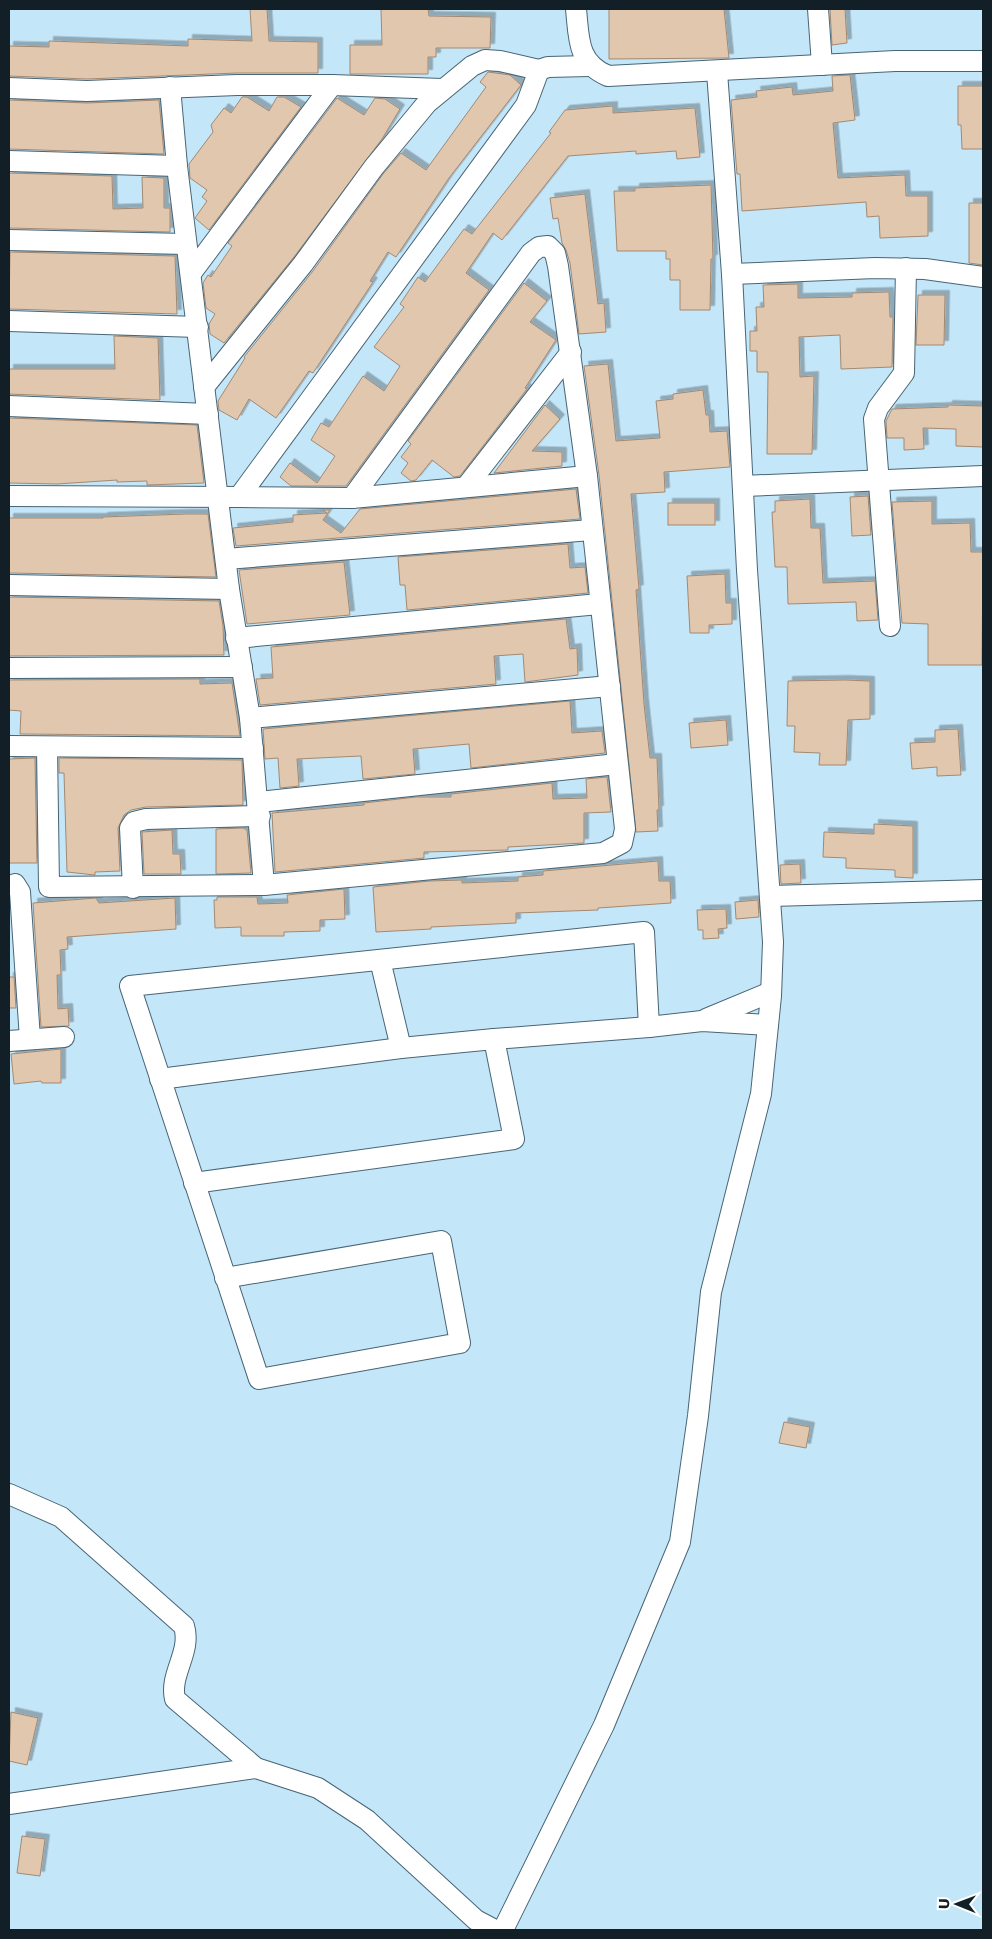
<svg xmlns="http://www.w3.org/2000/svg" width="992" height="1939" font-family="'DejaVu Sans',sans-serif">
<defs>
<filter id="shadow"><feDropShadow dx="4.5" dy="-4.5" stdDeviation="0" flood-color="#0004"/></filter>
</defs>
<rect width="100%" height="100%" fill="#c4e6f9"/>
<g fill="#e2c7af" stroke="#a28972" filter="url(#shadow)">
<polygon points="250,9 267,9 269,41 318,42 318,73 237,73 87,79 9,76 9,46 49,47 49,41 188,46 188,39 252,41"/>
<polygon points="381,9 428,9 429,16 491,17 490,48 436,48 436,57 428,57 428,74 350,74 350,45 382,45"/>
<polygon points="609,9 724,9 729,58 609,59"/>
<polygon points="830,9 845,9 847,43 832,45"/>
<polygon points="488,72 510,75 521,85 449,178 396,257 388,252 370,281 373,282 313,373 309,371 276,418 249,399 237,420 219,410 218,401 245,358 244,357 313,271 383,174 401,153 426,170 486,87 480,82"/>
<polygon points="850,75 855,120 833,123 838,178 905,175 906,196 928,196 928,236 880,238 879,216 867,217 866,202 742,211 740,174 737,174 731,100 757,97 756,91 792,87 793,95 833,91 832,76"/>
<polygon points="958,86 983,86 983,149 962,149 961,125 958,125"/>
<polygon points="242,97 247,97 269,111 277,97 284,97 301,107 209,230 195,218 207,201 202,197 207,190 190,178 189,164 213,132 211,125 224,108 231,113"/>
<polygon points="337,98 364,115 375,98 385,99 400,109 382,139 294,257 224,343 210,334 209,324 215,314 206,308 203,283 208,275 211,277 232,246 228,243"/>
<polygon points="9,100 87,103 159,100 164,154 9,149"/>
<polygon points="613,106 613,113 695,108 700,157 677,159 676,151 636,154 636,151 568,156 502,240 493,233 466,273 489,290 346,486 291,486 280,477 290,463 317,483 335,456 311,440 321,423 329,427 363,376 384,391 400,366 374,347 404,307 400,304 418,277 425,282 464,229 472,234 551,133 549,132 565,110"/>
<polygon points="9,173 112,176 113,209 143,208 142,177 164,178 164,208 170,208 170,232 9,228"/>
<polygon points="711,185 713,259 711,259 710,310 680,310 680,280 670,280 670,259 666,259 666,251 617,251 614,191 635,191 635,188"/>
<polygon points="585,194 598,304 604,303 606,332 579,334 570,263 566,250 562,243 558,218 553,219 550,198"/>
<polygon points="969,203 983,203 983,265 969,263"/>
<polygon points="10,252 175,256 177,314 9,309"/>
<polygon points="524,283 547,301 530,322 556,340 525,388 527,389 460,476 454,477 432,460 416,480 411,481 401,473 408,463 401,457 411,444 408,441"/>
<polygon points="798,284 798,298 852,297 852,293 889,292 890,317 893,317 892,367 841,369 840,335 799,337 800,377 814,376 812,454 767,454 768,372 757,372 757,351 750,351 750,331 757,331 756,307 764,307 763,285"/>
<polygon points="918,295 945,295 944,345 916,345"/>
<polygon points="114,336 158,338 160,400 9,394 9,369 115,369"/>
<polygon points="608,364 616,441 660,438 656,401 673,399 673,394 703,390 706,415 709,415 710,432 727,431 730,467 664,472 665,492 631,494 639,589 636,590 644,704 650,758 657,758 659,810 657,810 658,831 636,832 599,475 584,366"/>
<polygon points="545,405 560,419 532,451 562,452 562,466 494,473"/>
<polygon points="948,405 983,406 983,447 956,446 956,429 923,428 924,449 904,450 904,438 887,438 886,421 892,409 948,407"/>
<polygon points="9,418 197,425 204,483 147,485 147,481 117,482 117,480 57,484 9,483"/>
<polygon points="576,489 580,519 236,546 233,528 293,522 293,515 327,513 323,510 330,510 323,520 341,533 360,509"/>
<polygon points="868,496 871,535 852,536 850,497"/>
<polygon points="810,499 811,528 820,528 823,583 875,581 878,620 857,621 856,602 788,604 787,567 775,567 772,512 775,512 775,501"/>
<polygon points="932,501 932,524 970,523 971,552 983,552 982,665 928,665 928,624 902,623 892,502"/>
<rect x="668" y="503" width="47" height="22"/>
<polygon points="186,514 208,514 216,577 9,573 9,518 103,518 103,517"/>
<polygon points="568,544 570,568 585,567 588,593 407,610 405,585 400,585 398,557"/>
<polygon points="344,562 350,615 247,624 239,570"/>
<polygon points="725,574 726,603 732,603 732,624 709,625 709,633 690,633 687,576"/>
<polygon points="9,597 219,601 223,626 224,655 9,656"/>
<polygon points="566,619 570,649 577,648 578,675 525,682 523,654 494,656 496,684 260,705 256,679 273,678 271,647"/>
<polygon points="200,679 200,684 232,683 240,736 20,734 21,711 9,710 9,680"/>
<polygon points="845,680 870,681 870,719 848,720 846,765 819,765 820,753 794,752 795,726 787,726 788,681"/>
<polygon points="570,701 572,733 602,731 605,753 471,768 469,744 413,749 415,774 363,779 361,756 297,759 299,786 280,788 278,758 265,759 263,729"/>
<polygon points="726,720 728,745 691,748 689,723"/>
<polygon points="958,729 961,775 937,776 937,767 912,769 910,743 935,742 935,730"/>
<polygon points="35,758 37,863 9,863 9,759"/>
<polygon points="59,758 242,760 243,805 146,807 131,810 124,815 118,828 120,871 95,872 95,875 67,872 64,773 59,773"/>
<polygon points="607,777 611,812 584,813 584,843 508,847 508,850 424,852 424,858 275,872 272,813 364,805 364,803 416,797 451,797 451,794 552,783 553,799 587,798 586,779"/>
<polygon points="874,824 913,826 913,878 895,877 895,870 846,868 846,858 823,857 824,832 874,834"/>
<polygon points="243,828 247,830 251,873 216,874 216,829"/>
<polygon points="172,830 173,854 180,854 181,874 144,874 142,832"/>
<polygon points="658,861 659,881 670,881 671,903 598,908 598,910 516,913 516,923 431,927 431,929 376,932 373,887 429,881 462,880 462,883 518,881 518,877 543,875 543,871"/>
<polygon points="800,864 801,883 781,884 780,865"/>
<polygon points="344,889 345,919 320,920 320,931 284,932 284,936 241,936 241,927 215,928 214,900 217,900 217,897 257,897 258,904 288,903 287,895"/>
<polygon points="96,898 99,903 175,898 176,929 67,937 68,949 60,950 61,975 57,975 58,1009 68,1008 69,1026 41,1027 33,903"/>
<polygon points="758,900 759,917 736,919 735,902"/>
<polygon points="726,909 727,928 718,929 719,938 703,939 703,930 698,930 697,910"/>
<polygon points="9,977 14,977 16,1008 9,1008"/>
<polygon points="61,1049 61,1083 42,1083 41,1081 14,1084 11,1054"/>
<polygon points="784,1422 810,1427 806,1448 779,1443"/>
<polygon points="11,1712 38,1718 27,1765 9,1761"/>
<polygon points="22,1836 45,1839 40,1876 17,1873"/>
</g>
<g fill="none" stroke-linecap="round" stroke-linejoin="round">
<defs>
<g id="minor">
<path d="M576 9C579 38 577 63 608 76L895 61H983"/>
<polyline points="818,9 822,65"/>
<polyline points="539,70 548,67 589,66"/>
<polyline points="170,87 177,166 229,589 250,718 264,885"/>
<polyline points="9,88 87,91 237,85 332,85 442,89"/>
<polyline points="9,161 177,166"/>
<polyline points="9,240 186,244"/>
<polyline points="192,272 332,85"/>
<polyline points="732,274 875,268 925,269 983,277"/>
<polyline points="9,321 198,327"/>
<polyline points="9,406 208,414"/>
<polyline points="743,486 983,476"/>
<polyline points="466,487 571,352"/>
<polyline points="9,496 239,497 526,105 539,70 500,61 485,60 472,66 427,103 374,167 303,264 204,387"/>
<polyline points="239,497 352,498 587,476"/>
<polyline points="226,559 591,530"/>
<polyline points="9,585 229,589"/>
<polyline points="890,626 874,419 878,408 904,373 906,268"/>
<polyline points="236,638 599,604"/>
<polyline points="9,668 242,667"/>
<polyline points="250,718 610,686"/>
<polyline points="9,746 253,748"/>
<polyline points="47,747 49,887 264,885 603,853 622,843 625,829 587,476 558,266 555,253 548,246 539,247 531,253 352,498"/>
<polyline points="259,802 617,764"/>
<polyline points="15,884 20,892 30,1039"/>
<polyline points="133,888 130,828 134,822 146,819 260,816"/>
<polyline points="771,896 983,890"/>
<polyline points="380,960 401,1048"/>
<polyline points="706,1019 771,992"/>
<polyline points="494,1039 649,1027"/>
<polyline points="9,1041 64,1037"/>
<polyline points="160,1079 401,1048 494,1039 514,1139 194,1183"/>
<polyline points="225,1278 441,1241 460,1343 259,1379 130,986 644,932 649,1027 702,1021 768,1025"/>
<path d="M9 1494 61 1517 184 1626C192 1652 169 1674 175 1699L256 1768"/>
<polyline points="9,1804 256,1768 318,1788 367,1820 476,1920 495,1930"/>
<polyline points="503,1930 604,1725 680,1542 698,1416 711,1292 761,1094 771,996 773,942 747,570 732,274 717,72"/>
</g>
</defs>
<use href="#minor" stroke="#476576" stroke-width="22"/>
<use href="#minor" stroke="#fff" stroke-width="20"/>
</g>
<rect width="992" height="1939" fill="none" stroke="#121f26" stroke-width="20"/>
<g transform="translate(957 1904) rotate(271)" stroke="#ffffff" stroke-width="4" paint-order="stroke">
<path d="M0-4L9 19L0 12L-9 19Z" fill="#121f26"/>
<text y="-8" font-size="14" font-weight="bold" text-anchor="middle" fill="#121f26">U</text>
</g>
</svg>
